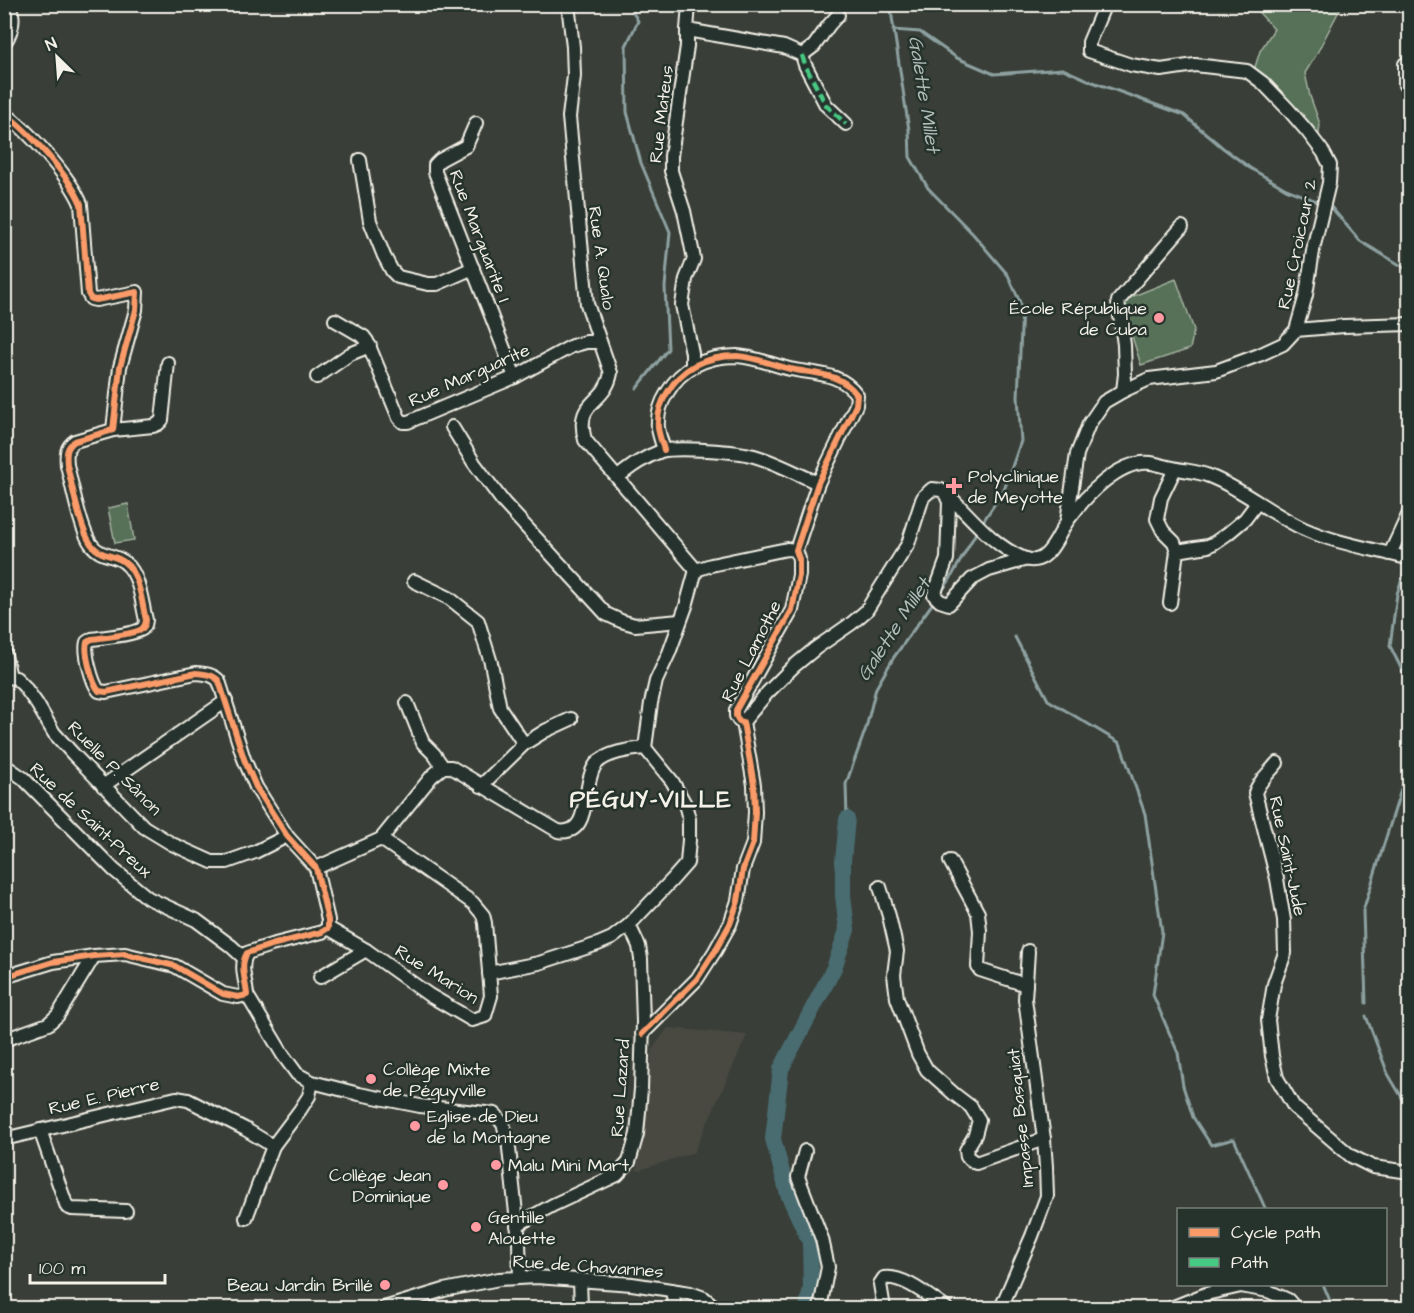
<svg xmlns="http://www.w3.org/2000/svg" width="1414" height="1313" font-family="'Architects Daughter',sans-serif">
<rect width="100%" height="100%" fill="#393f38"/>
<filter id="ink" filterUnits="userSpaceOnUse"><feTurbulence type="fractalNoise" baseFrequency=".0167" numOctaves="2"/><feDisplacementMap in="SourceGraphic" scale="12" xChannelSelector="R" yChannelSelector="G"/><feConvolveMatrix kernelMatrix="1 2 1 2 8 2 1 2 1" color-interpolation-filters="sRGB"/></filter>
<g filter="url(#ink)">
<polygon fill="#494a43" points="668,1028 747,1035 694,1152 637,1171 652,1050"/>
<g fill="#567158" stroke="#a5b1a0" stroke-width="1.5">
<polygon points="1252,5 1342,5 1315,57 1305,73 1310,96 1320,124 1318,141 1297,115 1281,93 1254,70 1260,51 1274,29"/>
<polygon points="1176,279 1194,330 1190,349 1141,365 1121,301"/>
<polygon points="128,504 134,540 115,543 108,508"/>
</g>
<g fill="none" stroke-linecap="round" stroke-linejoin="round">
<g stroke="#8ea1a1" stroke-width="3">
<polyline points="628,4 638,21 626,46 627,112 641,163 670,232 665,287 668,349 637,388"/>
<polyline points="890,4 909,130 910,157 928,188 973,234 1008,275 1022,307 1018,397 1021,441 1004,490 982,523"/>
<polyline points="893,30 920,32 957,58 994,74 1063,69 1090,81 1184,115 1223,148 1250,168 1286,189 1319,202"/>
<polyline points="1331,207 1360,241 1410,271"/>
<polyline points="1407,563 1397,594 1390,646 1410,686"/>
<polyline points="939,595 949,581 977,531"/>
<polyline points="1015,637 1048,700 1120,743 1145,814 1162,932 1153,995 1178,1053 1183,1086 1193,1117 1211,1145 1234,1139 1266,1210"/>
<polyline points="847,819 846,784 866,728 876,688 894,657 935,600"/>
<polyline points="1366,1003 1363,911 1410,761"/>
<polyline points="1366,1016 1388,1074 1410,1111"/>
<polyline points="1323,1284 1333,1308"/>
</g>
<polyline stroke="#4a6c71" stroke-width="16" points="807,1308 811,1287 810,1242 788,1194 773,1139 781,1069 834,968 847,930 843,895 843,861 847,819"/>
<defs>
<g id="minor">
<path d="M568 4 573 47 574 76 569 117 587 304 611 373C605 406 574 399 585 440L696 570"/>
<polyline points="689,4 687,30 687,46 671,156 671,171 684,211 694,259 686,279 682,305 692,353 692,367"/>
<polyline points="687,30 784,47 802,55 805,65 826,105 846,124"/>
<path d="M4 43C10 36 14 23 12 14 11 11 9 8 8 4"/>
<polyline points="802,55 814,46 829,25 838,15"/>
<polyline points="1405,64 1405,85 1410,91"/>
<path d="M4 113C28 130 70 177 81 204L88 294 91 299 96 300 137 292 136 310 120 367 113 430 75 441C66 447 66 454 67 465 72 484 80 529 91 544 99 555 108 554 119 559 140 568 141 601 146 620 145 625 146 625 142 629 133 635 104 637 92 639L87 642C84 652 92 683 99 691L106 692 196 673C205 674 213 674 219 681L244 759 256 787 287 836 316 868 328 920V928L322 932 271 945 247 953C239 966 246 980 247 995L238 997 223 994 175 966 125 954 94 956 53 962 4 977"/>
<polyline points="476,123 466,146 440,160 435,165 435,172 515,377"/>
<polyline points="360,160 370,221 384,256 392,271 398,277 428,284 437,284 473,268"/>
<polyline points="335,320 364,337 367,341 399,418 403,422 408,422 515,377 572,346 586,342 600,342"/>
<polyline points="1296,330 1344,326 1410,324"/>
<polyline points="317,377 350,354 370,346"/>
<polyline points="1123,391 1125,374 1124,345 1118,301 1182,227"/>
<polyline points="452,427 474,463 504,503 606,614 621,621 635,625 680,621"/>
<polyline points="113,430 153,426 158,424 162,420 168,363"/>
<path d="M618 477C633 465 643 458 661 451 676 447 738 451 754 456 776 462 797 474 818 483"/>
<polyline points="945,493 949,502 947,559 934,595 940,601 949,604 972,579 989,570 1027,559"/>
<polyline points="1067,521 1077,454 1089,424 1104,402 1123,391 1149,379 1216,371 1259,355 1283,344 1296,330 1306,295 1314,245 1329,183 1330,165 1323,152 1307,131 1288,109 1263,83 1247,71 1195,65 1161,70 1131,65 1089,51 1089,42 1105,4"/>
<polyline points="1177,551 1208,546 1214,543 1227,534 1245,519 1257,503"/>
<polyline points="1390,554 1410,511"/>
<polyline points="696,570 711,565 787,549 796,550"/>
<polyline points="414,581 449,598 478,621 491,663 500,708 524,744"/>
<polyline points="1170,603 1177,551 1174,542 1163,531 1157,519 1161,498 1175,469"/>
<polyline points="4,651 10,677"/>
<polyline points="4,677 16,678 24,686 37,704 54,733 74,755 144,827 172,844 212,862 227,862 255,852 287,836"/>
<polyline points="407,703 423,743 434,754 443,767"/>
<path d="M743 722 767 693 794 666 816 648 852 623 866 611 908 544 922 500 924 496 932 489 941 490 945 492C970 515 992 546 1025 559 1034 562 1043 559 1049 551 1057 542 1061 530 1068 520 1085 497 1119 459 1151 463 1158 464 1166 467 1173 468 1185 471 1197 471 1209 476 1243 489 1271 514 1304 529 1338 544 1375 549 1410 559"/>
<path d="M1277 763C1270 772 1258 782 1255 793L1277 879 1284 920 1285 953 1274 984 1268 1020 1272 1056 1277 1078 1294 1107 1351 1156 1373 1167 1410 1172"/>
<polyline points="4,765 23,778 114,870 148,898 196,920 231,946 244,958"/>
<polyline points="103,786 226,701"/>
<polyline points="481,786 524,744 545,731 571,719"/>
<polyline points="950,861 978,913 980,931 978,967 980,970 1026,985"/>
<path d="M316 868 381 839 432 776 443 767H451L558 831C593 837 581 783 596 764 605 753 631 749 645 748L651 703 656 681 669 653 686 606 696 570"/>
<polyline points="880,887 889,916 897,951 894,975 897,998 918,1054 927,1070 954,1094 971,1107 979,1120 975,1135 966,1150 967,1157 976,1163 1044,1139"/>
<polyline points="328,928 366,950 429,995 472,1020 485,1016 491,996 485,923 483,915 473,903 381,839"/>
<polyline points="489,973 539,963 598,944 612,938 629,925 672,880 687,863 689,840 689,819 685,804 672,781 645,748"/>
<polyline points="320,977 366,950"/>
<polyline points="247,995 283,1055 297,1074 312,1082 359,1094 420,1106 495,1114 503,1124 508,1139 519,1241 520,1277"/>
<path d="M642 1034 697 979 715 951 730 924 738 901 743 869 753 843 755 812 754 785 743 722 739 721 736 716V710L792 610 799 575V559L796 550 818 483 856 405 857 395C841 372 814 374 790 369 773 365 755 357 737 356 707 356 682 367 667 393 660 404 657 415 658 428 659 435 662 443 664 450"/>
<polyline points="4,1040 48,1024 58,1015 94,956"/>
<polyline points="40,1130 67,1207 72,1209 126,1211"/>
<polyline points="4,1139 176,1098 188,1100 245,1129 273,1146"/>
<polyline points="805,1151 798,1177 822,1239 828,1267 820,1308"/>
<polyline points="246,1218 273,1146 300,1110 309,1096 312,1082"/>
<polyline points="517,1225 553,1205 617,1175 629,1162 637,1134 641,1089 643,1022 641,959 639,946 629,925"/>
<polyline points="580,1280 581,1308"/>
<polyline points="672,1290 675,1308"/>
<polyline points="384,1308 444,1290 499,1279 536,1277 632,1284 690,1293 704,1298 716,1308"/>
<path d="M884 1308 880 1284 884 1278C904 1275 929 1297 946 1308"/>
<polyline points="1001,1308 1032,1236 1047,1196 1046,1167 1044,1139 1025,999 1028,951"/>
<polyline points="1171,1308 1206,1294 1241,1286 1268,1291 1288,1300 1295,1308"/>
</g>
</defs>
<use href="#minor" stroke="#f4f1e8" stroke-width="16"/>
<use href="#minor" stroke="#26332d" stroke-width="12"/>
<polyline stroke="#46c982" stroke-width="4.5" stroke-dasharray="9 4.5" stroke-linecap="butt" points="802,55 805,65 826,105 846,124"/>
<defs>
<g id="cycleway">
<path d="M4 113C28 130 70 177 81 204L88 294 91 299 96 300 137 292 136 310 120 367 113 430 75 441C66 447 66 454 67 465 72 484 80 529 91 544 99 555 108 554 119 559 140 568 141 601 146 620 145 625 146 625 142 629 133 635 104 637 92 639L87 642C84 652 92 683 99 691L106 692 196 673C205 674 213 674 219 681L244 759 256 787 287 836 316 868 328 920V928L322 932 271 945 247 953C239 966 246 980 247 995L238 997 223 994 175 966 125 954 94 956 53 962 4 977"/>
<path d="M642 1034 697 979 715 951 730 924 738 901 743 869 753 843 755 812 754 785 743 722 739 721 736 716V710L792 610 799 575V559L796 550 818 483 856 405 857 395C841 372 814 374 790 369 773 365 755 357 737 356 707 356 682 367 667 393 660 404 657 415 658 428 659 435 662 443 664 450"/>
</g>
</defs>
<use href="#cycleway" stroke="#26332d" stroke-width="10"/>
<use href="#cycleway" stroke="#fa9b69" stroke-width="6"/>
</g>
</g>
<g fill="#ff9aa2" stroke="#26332d" stroke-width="2">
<circle cx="1159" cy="318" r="6"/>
<path d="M951 477h6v6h6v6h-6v6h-6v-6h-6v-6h6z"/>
<circle cx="371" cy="1079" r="6"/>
<circle cx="415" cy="1126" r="6"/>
<circle cx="496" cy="1165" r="6"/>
<circle cx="443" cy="1185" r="6"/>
<circle cx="476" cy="1227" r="6"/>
<circle cx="385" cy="1285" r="6"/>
</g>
<g text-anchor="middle" stroke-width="5" stroke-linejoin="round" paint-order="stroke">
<g font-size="18" fill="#f4f1e8" stroke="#26332d">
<text transform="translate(661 114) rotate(-83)" y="6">Rue Mateus</text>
<text transform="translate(480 236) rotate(69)" y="6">Rue Marguarite I</text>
<text transform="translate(1297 244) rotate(-78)" y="6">Rue Croicour 2</text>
<text transform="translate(602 258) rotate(82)" y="6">Rue A. Qualo</text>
<text transform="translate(469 375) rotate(-24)" y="6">Rue Marguarite</text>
<text transform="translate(751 651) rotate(-63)" y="6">Rue Lamothe</text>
<text transform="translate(115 768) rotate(45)" y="6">Ruelle P. Sânon</text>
<text transform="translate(91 820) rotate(43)" y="6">Rue de Saint-Preux</text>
<text transform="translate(1288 856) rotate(78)" y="6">Rue Saint-Jude</text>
<text transform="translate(437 974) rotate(32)" y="6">Rue Marion</text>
<text transform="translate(620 1088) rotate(-86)" y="6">Rue Lazard</text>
<text transform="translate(104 1096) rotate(-13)" y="6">Rue E. Pierre</text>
<text transform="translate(1020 1118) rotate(-96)" y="6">Impasse Basquiat</text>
<text transform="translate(588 1266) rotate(4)" y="6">Rue de Chavannes</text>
</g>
<g font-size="18" fill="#f4f1e8" stroke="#26332d" text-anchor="start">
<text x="1147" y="314" text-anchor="end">École République<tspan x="1147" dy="21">de Cuba</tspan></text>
<text x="968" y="482">Polyclinique<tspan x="968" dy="21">de Meyotte</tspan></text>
<text x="383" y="1075">Collège Mixte<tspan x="383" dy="21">de Péguyville</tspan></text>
<text x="427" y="1122">Eglise de Dieu<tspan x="427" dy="21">de la Montagne</tspan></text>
<text x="508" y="1171">Malu Mini Mart</text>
<text x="431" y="1181" text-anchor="end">Collège Jean<tspan x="431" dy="21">Dominique</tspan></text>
<text x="488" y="1223">Gentille<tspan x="488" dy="21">Alouette</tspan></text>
<text x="373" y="1291" text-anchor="end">Beau Jardin Brillé</text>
</g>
<g font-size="20" font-style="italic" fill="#b0bcb8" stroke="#26332d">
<text transform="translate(925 94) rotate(81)" y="7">Galette Millet</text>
<text transform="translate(893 629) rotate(-57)" y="7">Galette Millet</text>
</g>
<g font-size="24" font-weight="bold" letter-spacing="1.5" fill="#f4f1e8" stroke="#26332d">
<text x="651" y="807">PÉGUY-VILLE</text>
</g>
</g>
<rect width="1414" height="1313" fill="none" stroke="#26332d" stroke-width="24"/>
<rect x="12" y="12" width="1390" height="1289" fill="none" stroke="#f4f1e8" stroke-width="2" filter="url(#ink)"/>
<rect x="1177" y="1208" width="210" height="78" fill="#26332d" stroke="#787f78" stroke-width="1.5"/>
<rect x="1189" y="1228" width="30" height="9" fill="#fa9b69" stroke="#787f78" stroke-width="1.5"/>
<text x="1231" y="1238" font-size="18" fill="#f4f1e8">Cycle path</text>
<rect x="1189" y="1258" width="30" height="9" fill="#46c982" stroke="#787f78" stroke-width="1.5"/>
<text x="1231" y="1268" font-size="18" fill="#f4f1e8">Path</text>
<g transform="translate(57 57) rotate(335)" stroke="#26332d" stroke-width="4.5" paint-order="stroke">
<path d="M0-4.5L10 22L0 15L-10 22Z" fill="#f4f1e8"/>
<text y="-9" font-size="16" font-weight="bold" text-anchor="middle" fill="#f4f1e8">N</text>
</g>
<path d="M30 1274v9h135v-9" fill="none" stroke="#f4f1e8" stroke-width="3"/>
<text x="39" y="1274" font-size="18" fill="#f4f1e8" stroke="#26332d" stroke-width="4.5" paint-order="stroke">100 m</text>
</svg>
